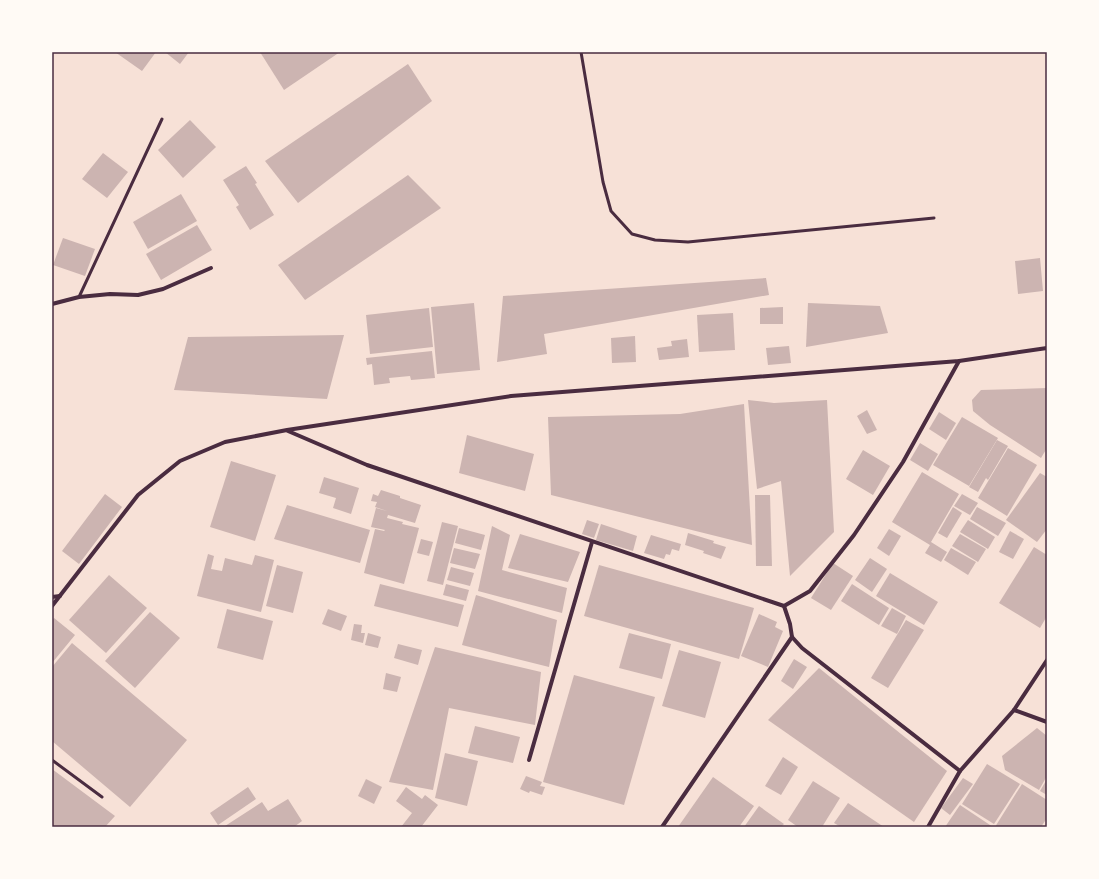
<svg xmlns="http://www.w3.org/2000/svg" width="1099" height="879" font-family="Ubuntu,sans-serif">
<rect width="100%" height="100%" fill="#f7e1d7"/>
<g fill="#ccb4b1">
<polygon points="115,52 156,52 142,71"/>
<polygon points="165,52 189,52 180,64"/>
<polygon points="260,52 340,52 284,90"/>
<polygon points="408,64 432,101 298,203 265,161"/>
<polygon points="190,120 216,147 183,178 158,150"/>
<polygon points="103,153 128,172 107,198 82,179"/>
<polygon points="246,166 257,183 255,184 274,215 250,230 236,207 239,205 223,180"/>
<polygon points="408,175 441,208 305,300 278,265"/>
<polygon points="181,194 197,221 148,249 133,222"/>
<polygon points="197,225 212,250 161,280 146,254"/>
<polygon points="63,238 95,249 85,276 53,265"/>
<polygon points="1040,258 1043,291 1018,294 1015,261"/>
<polygon points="766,278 769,295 544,334 547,354 497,362 503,296"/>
<polygon points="474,303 480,370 437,374 431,307"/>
<polygon points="808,303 880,306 888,333 806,347"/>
<polygon points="783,307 783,324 760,324 760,308"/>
<polygon points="429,308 433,347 370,354 366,315"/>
<polygon points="733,313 735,350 699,352 697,315"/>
<polygon points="344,335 327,399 174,390 188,337"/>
<polygon points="635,336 636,362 612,363 611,338"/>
<polygon points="687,339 689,357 659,360 657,348 672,346 671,341"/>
<polygon points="789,346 791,363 768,365 766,348"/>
<polygon points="432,351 435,378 411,380 410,376 389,378 390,383 374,385 372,364 367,365 366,358"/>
<polygon points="1047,388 1047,448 1041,458 990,425 973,411 972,400 981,390"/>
<polygon points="748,400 774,403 827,400 834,532 790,576 781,481 757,489"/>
<polygon points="744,404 752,545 551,495 548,417 680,414"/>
<polygon points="867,410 877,430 867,434 857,416"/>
<polygon points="939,412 956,423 946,440 929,429"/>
<polygon points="962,417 998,438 969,486 933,465"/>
<polygon points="467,435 534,454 525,491 459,473"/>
<polygon points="997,440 1008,446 988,480 986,478 978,492 969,487"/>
<polygon points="920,443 938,454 928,471 910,460"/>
<polygon points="1008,448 1037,465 1007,516 978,498"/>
<polygon points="863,450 890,466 873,495 846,479"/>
<polygon points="231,461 276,475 255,541 210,527"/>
<polygon points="922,472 959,494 931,542 947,552 941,562 925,553 930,545 892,522"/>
<polygon points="1040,473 1047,477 1047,529 1037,542 1006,520"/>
<polygon points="324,477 359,488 351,514 333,508 336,498 319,493"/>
<polygon points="381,490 400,496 400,498 421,505 415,523 388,515 387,518 403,522 402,524 419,528 404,584 364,573 375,529 384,531 385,530 371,527 376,508 387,511 375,507 377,502 371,501 373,494 378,496"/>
<polygon points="105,494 122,507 79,564 62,551"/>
<polygon points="962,494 978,503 970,515 954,506"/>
<polygon points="755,495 770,495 772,566 756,566"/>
<polygon points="287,505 370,530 360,563 274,539"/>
<polygon points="953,507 962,513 947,538 938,533"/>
<polygon points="977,507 1006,523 998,536 970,519"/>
<polygon points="587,520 599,524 594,538 582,534"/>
<polygon points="968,520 995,537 988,549 960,532"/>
<polygon points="442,522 458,526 443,585 427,581"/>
<polygon points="601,524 637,536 633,551 596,540"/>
<polygon points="492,526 510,535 502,570 567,588 562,613 478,591"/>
<polygon points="459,528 485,535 481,550 455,543"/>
<polygon points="889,529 901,536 889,556 877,548"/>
<polygon points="1010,531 1024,539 1013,559 999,552"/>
<polygon points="688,533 714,541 713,543 726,547 721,559 703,553 704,551 685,545"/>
<polygon points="520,534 580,552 568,582 508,568"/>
<polygon points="960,534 986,549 978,562 952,546"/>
<polygon points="651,535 681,544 679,551 672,549 670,555 666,554 664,559 644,553"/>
<polygon points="421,539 433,542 429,556 417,553"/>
<polygon points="1034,547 1047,555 1047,616 1040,628 999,603"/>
<polygon points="454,548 480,554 475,569 450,563"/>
<polygon points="951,548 976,562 968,575 944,560"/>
<polygon points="208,554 214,556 211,569 222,571 225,558 252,565 255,555 274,560 261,612 197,596"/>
<polygon points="870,558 887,569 872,592 855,580"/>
<polygon points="833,563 853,576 831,610 811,598"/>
<polygon points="277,565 303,572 293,613 266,606"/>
<polygon points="599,565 754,608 739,659 584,616"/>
<polygon points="451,567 474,573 470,586 447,580"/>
<polygon points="890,573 938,602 924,625 876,596"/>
<polygon points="109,575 147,608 106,653 69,620"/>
<polygon points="380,584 464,605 458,627 374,606"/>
<polygon points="446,584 469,590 466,601 443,595"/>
<polygon points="852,584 889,608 879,625 841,601"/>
<polygon points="476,595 557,620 549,667 462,645"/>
<polygon points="892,608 906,616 897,634 881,626"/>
<polygon points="227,609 273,621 263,660 217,648"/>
<polygon points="328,609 347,616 341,631 322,624"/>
<polygon points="150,612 180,638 135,688 105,661"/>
<polygon points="759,614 777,622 775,627 783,631 768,667 741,656"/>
<polygon points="54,618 75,635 52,663 52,621"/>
<polygon points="906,620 924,630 888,688 871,678"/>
<polygon points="354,624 362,625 361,633 365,633 363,643 351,640"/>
<polygon points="368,633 381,637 378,648 365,645"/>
<polygon points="629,633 671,644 662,679 619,668"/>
<polygon points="72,643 187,740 130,807 52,741 52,667"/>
<polygon points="398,644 422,650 418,665 394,658"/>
<polygon points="435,647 541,672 535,725 449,708 433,790 389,782"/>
<polygon points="679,650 721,662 705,718 662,706"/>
<polygon points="794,659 807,667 793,689 781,681"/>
<polygon points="819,668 947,771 914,822 768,720"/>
<polygon points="386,673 401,677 397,692 383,689"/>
<polygon points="574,675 655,697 624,805 543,782"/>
<polygon points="475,726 520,737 513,763 468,753"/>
<polygon points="1037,728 1047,736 1047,776 1039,790 1005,770 1002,756"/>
<polygon points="445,753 478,761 467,806 435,798"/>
<polygon points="783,757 798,767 781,795 765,786"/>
<polygon points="987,764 1020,784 994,824 962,804"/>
<polygon points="52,769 115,816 105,827 52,827"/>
<polygon points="526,776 542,782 540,786 545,787 542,795 530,791 529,793 520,789"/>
<polygon points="713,777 754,806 739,827 678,827"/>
<polygon points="963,778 973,784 950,815 941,808"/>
<polygon points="366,779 382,787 374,804 358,796"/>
<polygon points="1047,779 1047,795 1040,791"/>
<polygon points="813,781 840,798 822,827 798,827 788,820"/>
<polygon points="1022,784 1047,800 1047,818 1041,827 995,827"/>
<polygon points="248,787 256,799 218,825 210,813"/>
<polygon points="406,787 422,799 425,795 438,805 421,827 401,827 412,813 396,801"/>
<polygon points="288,799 302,821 294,827 225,827 225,826 262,802 268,811"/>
<polygon points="848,803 884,827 841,827 834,823"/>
<polygon points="960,805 993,827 945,827"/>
<polygon points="759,806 784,824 781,827 744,827"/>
</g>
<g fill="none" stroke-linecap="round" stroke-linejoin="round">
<g stroke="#4a2c40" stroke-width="3">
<polyline points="581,52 603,182 611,211 632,234 655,240 688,242 934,218"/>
<polyline points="79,297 162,119"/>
<polyline points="52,760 102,797"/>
</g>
<g stroke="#4a2c40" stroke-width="4">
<polyline points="52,304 79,297 110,294 138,295 163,289 211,268"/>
<polyline points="288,431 367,465 784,606 790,624 792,637 802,648 960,771"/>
<polyline points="52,597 60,596"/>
<polyline points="52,606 138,495 180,461 225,442 287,430 511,396 959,361 1047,348"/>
<polyline points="784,606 810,591 854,535 903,462 959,361"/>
<polyline points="1014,710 1047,722"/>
<polyline points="529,760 592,542"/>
<polyline points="662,827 792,637"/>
<polyline points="928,827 960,771 1014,710 1047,660"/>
</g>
</g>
<rect width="1099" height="879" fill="none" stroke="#fffaf5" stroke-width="106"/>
<rect x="53" y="53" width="993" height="773" fill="none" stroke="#4a2c40" stroke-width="1.5"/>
</svg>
